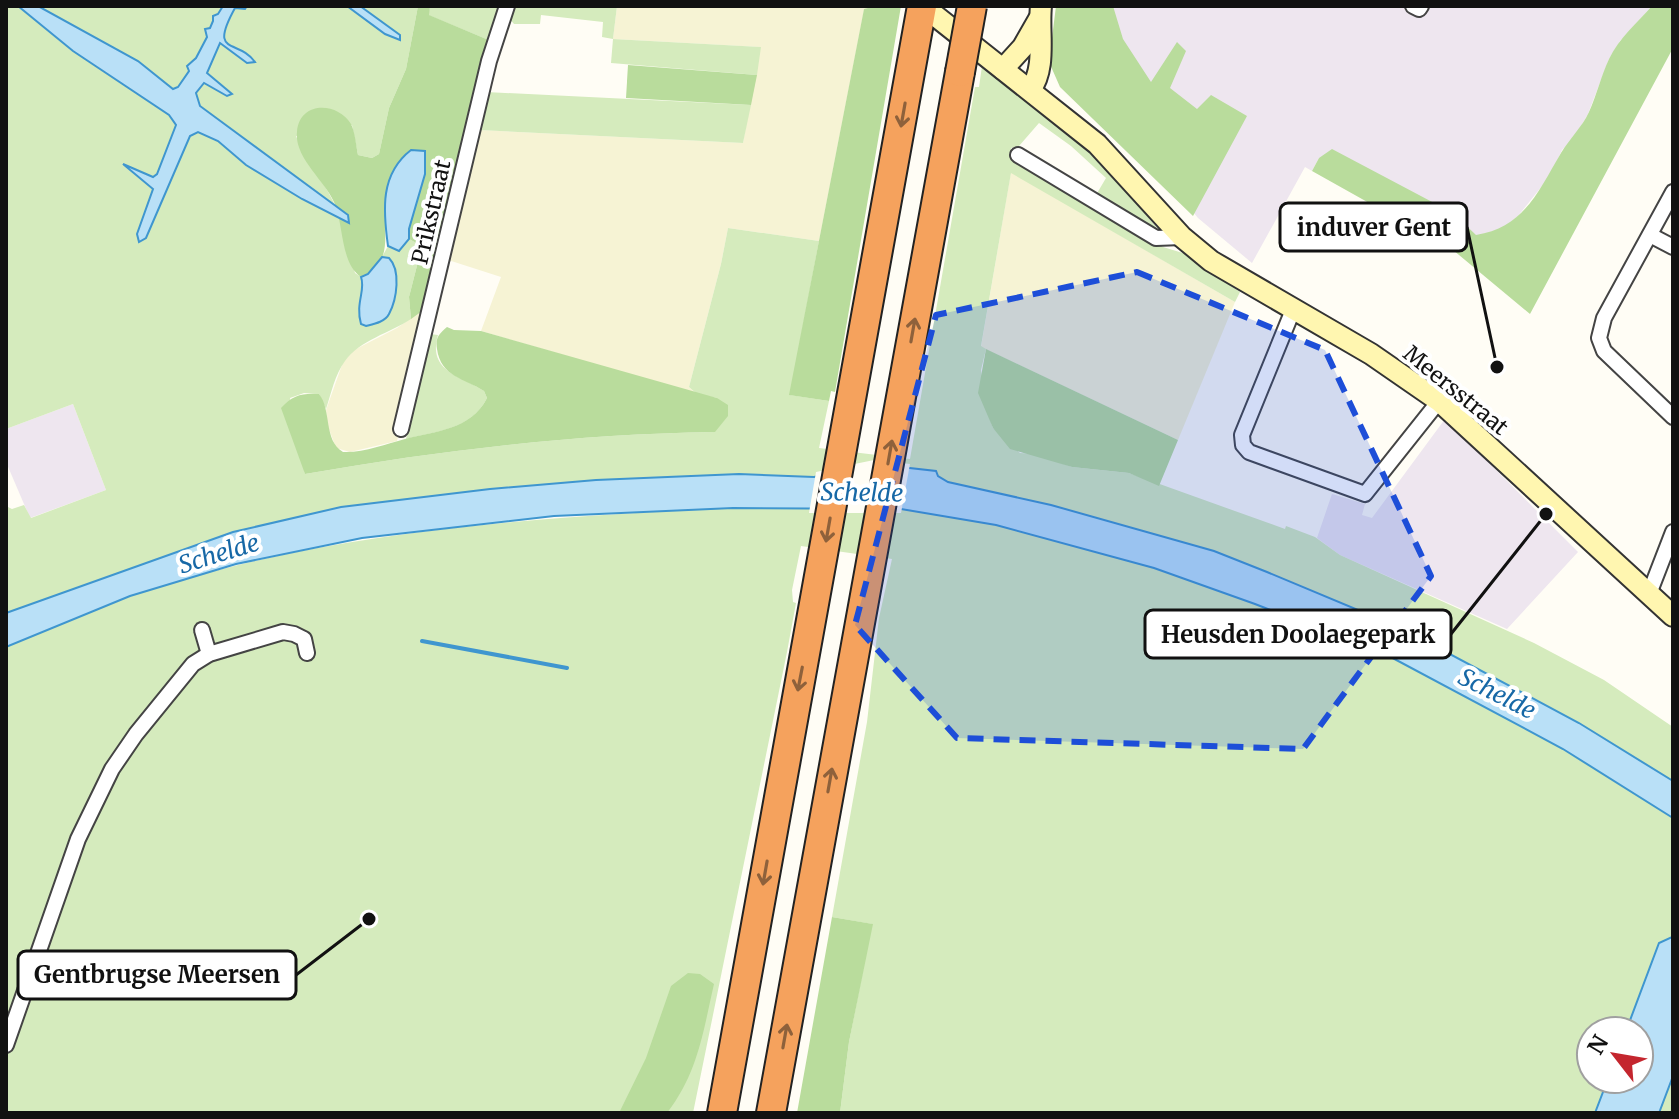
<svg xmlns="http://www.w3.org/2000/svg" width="1679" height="1119" font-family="Merriweather,serif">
<rect width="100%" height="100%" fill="#fffdf5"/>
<g fill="#eee6ef">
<polygon points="1065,6 1652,6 1620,41 1609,59 1588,114 1574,138 1562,150 1550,176 1518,216 1498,232 1476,236 1453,213 1319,158 1312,171 1305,167 1252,263 1198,218 1141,149"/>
<polygon points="73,404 106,490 30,518 6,462 6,429"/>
<polygon points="1445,419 1578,552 1507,629 1340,555 1317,538 1332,494 1365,504 1362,515 1372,518"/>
</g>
<g fill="#f6f3d4">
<polygon points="617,6 876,6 864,10 819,241 728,228 721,264 689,387 697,394 481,331 501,277 445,259 479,130 743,143 760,47 613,39"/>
<polygon points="1011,172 1235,302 1178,440 981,347"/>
<polygon points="432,303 397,441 350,452 336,448 327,424 326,410 343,362 354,350 397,328"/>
</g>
<g fill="#d5ebbd">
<path d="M6 6H418L406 69 389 108 379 154 372 158 358 155 352 125 296 136C305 161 322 178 333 201 344 223 348 249 355 273L361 277 388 316 397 278 389 258 382 257 388 246 399 251 409 239 422 246 409 297 411 319C390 333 360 340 345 361 335 374 331 394 326 409L319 394 304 393 290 398 305 474C441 450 577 434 715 432L717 398 697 394 689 387 721 264 728 228 819 241 790 395 829 401 819 448 910 459 975 87H979L982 66 1070 135 1108 169 1157 228 1155 231 1096 195 1106 178 1071 146 1039 123 1019 146 1011 148 1012 158 1163 247 1186 254 1240 292 1235 302 1011 173 981 346 986 349 981 370 987 411 993 428 1020 453 1035 454 1072 467 1129 473 1285 529 1286 526 1315 537 1340 555 1534 643 1604 680 1673 727V781L1579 723 1401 628 1267 572 1214 551 1051 505 948 482 938 476 874 464 814 477 739 474 596 480 490 489 341 507 233 532 6 613V506L12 509 24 505 31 518 106 490 73 404 6 429Z"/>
<polygon points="430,6 502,6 491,41 428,15"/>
<polygon points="513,6 617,6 613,39 761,47 757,75 611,63 613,39 602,37 603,22 541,15 540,24 514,24 509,18"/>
<polygon points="486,92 751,105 743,143 479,130"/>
<path d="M430 334 438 335C427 372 462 376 484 391L487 398C471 430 436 431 406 439Z"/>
<path d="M733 508 901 509 996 525 1154 568 1255 604 1387 655 1563 749 1673 818V938L1659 943 1626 1031H1591V1079H1608L1595 1113H840L849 1042 872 924 832 917 867 722 879 618 892 559 801 546 792 590 793 602 796 603 787 652 693 1113H6V647C237 536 481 520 733 508Z"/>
<polygon points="1673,1076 1673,1113 1659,1113"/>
</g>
<g fill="#b9dc9c">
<path d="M418 6H430L429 15 491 41 436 301 411 319 409 297 422 246 409 239V229L425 174 387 186C386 196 385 207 385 218 385 242 390 265 361 277 340 263 344 224 334 202 324 180 294 157 297 132 299 101 337 101 351 124 355 132 356 145 358 155L372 158 379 154 389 108 406 69Z"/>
<polygon points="876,6 901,6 835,392 831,391 829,401 789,395 864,9"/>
<polygon points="1056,6 1113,6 1123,39 1151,82 1177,42 1186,51 1170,88 1197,109 1211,95 1247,116 1193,216 1060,87 1049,62"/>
<path d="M1652 6H1673V48L1530 314 1453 250 1312 171 1319 158 1332 149 1453 213 1476 235C1524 228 1539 190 1561 153 1570 138 1582 127 1589 112 1597 94 1601 76 1609 59 1619 38 1637 23 1652 6Z"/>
<polygon points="628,65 757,75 751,105 626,98"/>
<path d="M447 327 454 330 481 331 717 398 728 405V416L715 432C577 434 441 450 305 474L281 408C293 395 302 393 319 394 332 410 323 440 343 452 363 453 386 444 405 439 435 431 471 430 487 398L484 391C464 378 441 377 437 349 435 338 439 334 447 327Z"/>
<polygon points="986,349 1178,440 1159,486 1129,473 1072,467 1010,449 993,428 978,393"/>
<polygon points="832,917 873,924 849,1042 840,1113 797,1113"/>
<path d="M688 973 700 974 714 984C703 1032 698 1073 667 1113H619L646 1058 671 986Z"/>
</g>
<g fill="#b9e0f7" stroke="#3f96cf" stroke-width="2">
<path d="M18 6H38L138 61 173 89 178 87 189 71 187 66 196 58 207 37 205 29 210 28 213 21V16L218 14 223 6H247L245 9 235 8C208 57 238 38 255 62L247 63 220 43 207 73 232 94 227 96 204 83 196 93 200 106 348 215 349 223 302 199 246 165 218 141 198 132 190 136 146 238 139 242 137 234 153 189 123 164 153 177 157 174 176 125 169 115 73 51Z"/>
<polygon points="347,6 360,6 400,35 400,40 385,34"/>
<path d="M411 150 425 151V174L409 229V239L399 251 388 246C383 210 380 174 411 150Z"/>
<path d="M382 257 389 258C401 270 397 299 389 314 385 322 374 324 366 326L361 324C355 303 366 290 361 277L368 274Z"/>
<polygon points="874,464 936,471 938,476 948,482 1051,505 1214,551 1267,572 1401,628 1579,723 1673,781 1673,818 1563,749 1387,655 1255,604 1154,568 996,525 901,509 733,508 554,516 362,538 236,564 130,596 6,647 6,613 233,532 341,507 490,489 596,480 739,474 814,477"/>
<polygon points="1672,937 1673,1076 1659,1113 1595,1113 1608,1079 1639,1079 1639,1031 1626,1031 1659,943"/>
</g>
<polygon fill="#fffdf5" points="874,460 910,464 901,513 809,513 816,472"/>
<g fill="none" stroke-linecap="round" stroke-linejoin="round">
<polyline stroke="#3f96cf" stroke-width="4" points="422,641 567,668"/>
<defs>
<g id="street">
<polyline points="1413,6 1419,9 1421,6"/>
<polyline points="1018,155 1156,238 1182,237"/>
<polyline points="1673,192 1604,318 1599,338 1604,351 1673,417"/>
<polyline points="1650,235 1673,247"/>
<polyline points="1293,310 1242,435 1243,445 1249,452 1365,494 1439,401"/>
<polyline points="401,429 489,61 507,6"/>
<polyline points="1649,594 1673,532"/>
<polyline points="202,630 209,654"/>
<polyline points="6,1045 78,839 112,769 136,734 193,664 209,654 283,632 294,634 304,639 307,653"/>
</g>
<g id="secondary">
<polyline points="923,6 1097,144 1182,237 1211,261 1371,354 1439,401 1673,616"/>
<polyline points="1003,69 1023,47 1039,19"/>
<path d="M1030 90C1047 68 1038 32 1041 6"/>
</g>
<g id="highway">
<polyline points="722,1113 922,6"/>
<polyline points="771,1113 960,72"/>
</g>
</defs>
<use href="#street" stroke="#444" stroke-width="18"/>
<use href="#secondary" stroke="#333" stroke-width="24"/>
<use href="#highway" stroke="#222" stroke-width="32"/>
<use href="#street" stroke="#fff" stroke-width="14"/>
<use href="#secondary" stroke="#fff6b0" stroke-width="20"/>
<use href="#highway" stroke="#f5a25d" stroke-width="28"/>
<defs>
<polyline id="highway-bridge" points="960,72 972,6"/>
</defs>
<use href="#highway-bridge" stroke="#222" stroke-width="32" stroke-linecap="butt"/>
<use href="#highway-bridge" stroke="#f5a25d" stroke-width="28"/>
</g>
<defs><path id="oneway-shaft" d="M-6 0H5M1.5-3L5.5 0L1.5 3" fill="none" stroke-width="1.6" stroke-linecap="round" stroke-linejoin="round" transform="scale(2)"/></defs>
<g stroke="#8e613b">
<use href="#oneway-shaft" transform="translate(903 115) rotate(100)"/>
<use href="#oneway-shaft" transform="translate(913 330) rotate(-80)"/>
<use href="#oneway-shaft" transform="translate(890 452) rotate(-80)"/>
<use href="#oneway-shaft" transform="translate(828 530) rotate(100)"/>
<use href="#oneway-shaft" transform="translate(800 679) rotate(101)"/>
<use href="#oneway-shaft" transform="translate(830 780) rotate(-80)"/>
<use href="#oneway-shaft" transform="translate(765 873) rotate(100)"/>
<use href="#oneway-shaft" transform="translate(785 1036) rotate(-80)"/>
</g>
<path fill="#1d4ed8" fill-opacity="0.2" stroke="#1d4ed8" stroke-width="6" stroke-dasharray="16 10" stroke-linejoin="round" d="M1137 272 1325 350 1431 576 1303 749 957 738 855 625 936 315Z"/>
<g text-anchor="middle" stroke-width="8" stroke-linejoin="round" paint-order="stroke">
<g font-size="22" fill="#111" stroke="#fff">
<text transform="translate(431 212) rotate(-77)" y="8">Prikstraat</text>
<text transform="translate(1456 390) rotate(39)" y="8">Meersstraat</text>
</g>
<g font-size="24" font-style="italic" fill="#1768a6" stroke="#fff">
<text transform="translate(862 493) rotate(1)" y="8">Schelde</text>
<text transform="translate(219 554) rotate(-17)" y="8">Schelde</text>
<text transform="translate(1497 694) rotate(27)" y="8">Schelde</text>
</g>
</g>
<path fill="none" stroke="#111" stroke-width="3" d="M1497 367L1467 227M1546 514L1451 634M369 919L296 975"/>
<g fill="#111" stroke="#fff" stroke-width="3">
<circle cx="1497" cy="367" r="8"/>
<circle cx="1546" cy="514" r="8"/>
<circle cx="369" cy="919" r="8"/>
</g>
<g fill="#fff" stroke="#111" stroke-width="3">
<rect x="1280" y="203" width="187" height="48" rx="8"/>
<rect x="1145" y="610" width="306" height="48" rx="8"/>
<rect x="18" y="951" width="278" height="48" rx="8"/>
</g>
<g font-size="24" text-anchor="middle" font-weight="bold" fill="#111">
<text x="1374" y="236">induver Gent</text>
<text x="1298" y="643">Heusden Doolaegepark</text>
<text x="157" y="983">Gentbrugse Meersen</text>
</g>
<rect width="1679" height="1119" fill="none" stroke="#111111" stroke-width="16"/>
<g transform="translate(1615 1055) rotate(301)"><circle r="38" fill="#ffffff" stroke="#a0a0a0" stroke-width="2"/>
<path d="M0-6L14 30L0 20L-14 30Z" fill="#c4262e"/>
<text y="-12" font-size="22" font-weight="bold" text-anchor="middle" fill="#111111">N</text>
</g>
</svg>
